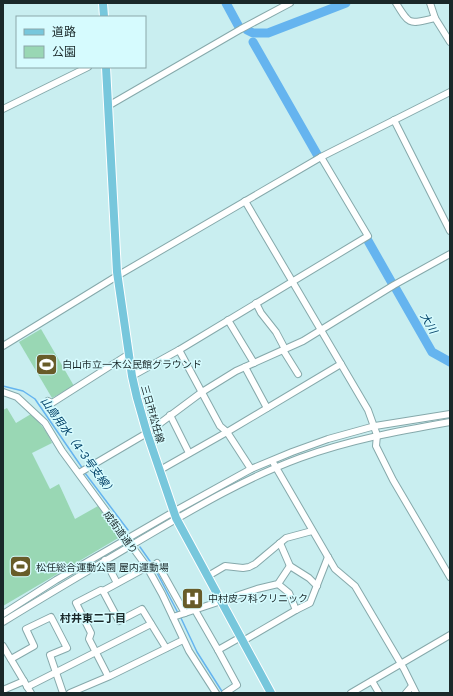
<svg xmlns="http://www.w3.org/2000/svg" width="453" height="696" font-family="Inter,'Noto Sans JP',sans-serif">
<rect width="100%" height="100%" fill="#c9eef0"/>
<g fill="#99d7b4">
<polygon points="41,329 74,386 52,398 19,342"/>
<path d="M7 408 16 423 31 414C40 423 47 431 52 443L32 453 50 489 59 484 75 519 98 506 120 537 3 606V410Z"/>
</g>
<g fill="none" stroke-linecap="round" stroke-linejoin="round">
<g stroke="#65b4ef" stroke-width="1.5">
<polyline points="3,386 23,391 35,399 83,469"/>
<polyline points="85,473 128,530"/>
<polyline points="140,547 152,564"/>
<polyline points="154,567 178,613"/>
<polyline points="180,616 197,652 223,693"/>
</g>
<g stroke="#65b4ef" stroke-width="9">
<polyline points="226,3 239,27"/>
<polyline points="247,30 253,33 268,33 346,3"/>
<polyline points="253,42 318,156"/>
<polyline points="367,239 392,283"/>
<polyline points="396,289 432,352 450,362"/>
</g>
<defs>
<g id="minor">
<path d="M396 3C410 26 409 24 435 18L450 42"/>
<polyline points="430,3 435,18"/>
<polyline points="108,106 241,29 290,3"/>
<polyline points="3,109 88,67"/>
<polyline points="394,120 450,231"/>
<polyline points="245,201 368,410 377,435 376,446 393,480 450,577"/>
<polyline points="256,303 261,313 276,332 285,349"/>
<polyline points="228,320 254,363"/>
<polyline points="3,346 117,276 321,157 450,92"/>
<polyline points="179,350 220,426 227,432 251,469"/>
<polyline points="283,350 298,374"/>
<polyline points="245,367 267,408"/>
<polyline points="132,376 179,350 368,236 321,157"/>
<polyline points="3,392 17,397 45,423 62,451 147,567 162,594 189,651 216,693"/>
<polyline points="48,401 52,403 129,354"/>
<polyline points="170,415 189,453"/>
<polyline points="274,464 335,569 355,586 404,669 416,693"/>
<polyline points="160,470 227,432 341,364"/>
<polyline points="79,473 147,433 202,392 236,371 303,341 394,285 450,254"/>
<polyline points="280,543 290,566 309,578 317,586"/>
<polyline points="105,560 117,583"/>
<polyline points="208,576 225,566 243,568 249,567 255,564 286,538 312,531"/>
<polyline points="278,584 289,593 296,610"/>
<polyline points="103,591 119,621 142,609 166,648"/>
<polyline points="195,610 218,650 241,637"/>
<polyline points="3,614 56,580 175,511 251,469 292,452 328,439 375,426 450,414"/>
<polyline points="173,617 257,589 278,584 290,566"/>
<path d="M3 622C45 596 88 571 130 546 185 514 240 480 300 458 349 440 399 431 450 422"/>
<polyline points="243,641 296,610 310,603 328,557"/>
<polyline points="3,646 31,693"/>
<polyline points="218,650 237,685 225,693"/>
<polyline points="11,659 34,646 26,629 51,617 67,648 50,655 63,693"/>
<polyline points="108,676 89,639 91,633 76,603 101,590 103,591 147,567 152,567 157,563 185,613"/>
<polyline points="372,681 379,693"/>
<polyline points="27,687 151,624"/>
<polyline points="3,690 24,681"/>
<polyline points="70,693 110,676 183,640"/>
<polyline points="351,693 450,635"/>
<polyline points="406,693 412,686"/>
</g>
<g id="major">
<polyline points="103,3 104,17"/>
<polyline points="106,67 117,272 132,376 137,398 147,433 176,518 271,693"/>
</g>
</defs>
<use href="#minor" stroke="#86a9ab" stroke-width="8"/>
<use href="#major" stroke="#fff" stroke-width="10"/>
<use href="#minor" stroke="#fff" stroke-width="6"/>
<use href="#major" stroke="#77c7dc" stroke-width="8"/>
</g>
<defs>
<symbol id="stadium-square" viewBox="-11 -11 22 22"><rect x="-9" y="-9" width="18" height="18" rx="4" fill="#685c29" stroke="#d6fbfe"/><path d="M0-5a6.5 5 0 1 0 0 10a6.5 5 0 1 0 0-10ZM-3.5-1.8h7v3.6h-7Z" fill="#fff"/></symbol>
<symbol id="hospital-square" viewBox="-11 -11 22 22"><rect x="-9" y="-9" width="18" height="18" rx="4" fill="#685c29" stroke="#d6fbfe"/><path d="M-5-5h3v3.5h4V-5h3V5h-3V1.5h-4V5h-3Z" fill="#fff"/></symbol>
</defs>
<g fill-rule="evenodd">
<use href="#stadium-square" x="34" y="352" width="25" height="25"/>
<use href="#stadium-square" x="8" y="554" width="25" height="25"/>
<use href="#hospital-square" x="180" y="586" width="25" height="25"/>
</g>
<g text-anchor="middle" stroke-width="3" stroke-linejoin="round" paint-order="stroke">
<g font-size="10" fill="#1a2829" stroke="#d6fbfe" text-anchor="start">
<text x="62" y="368">白山市立一木公民館グラウンド</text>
<text x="36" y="571">松任総合運動公園 屋内運動場</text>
<text x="208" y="602">中村皮フ科クリニック</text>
</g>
<g font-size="10" fill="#1a2829" stroke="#d6fbfe">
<text transform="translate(153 414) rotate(74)" y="4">三日市松任線</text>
<text transform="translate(121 532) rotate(54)" y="4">成街道通り</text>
</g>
<g font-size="11" font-style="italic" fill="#004167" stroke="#d6fbfe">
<text transform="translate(429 323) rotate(60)" y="4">大川</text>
<text transform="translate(78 446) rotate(54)" y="4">山島用水（4-3号支線）</text>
</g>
<g font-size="11" font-weight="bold" fill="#1a2829" stroke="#d6fbfe">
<text x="93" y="622">村井東二丁目</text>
</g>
</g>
<rect width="453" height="696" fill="none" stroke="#1a2829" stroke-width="8"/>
<rect x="16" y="16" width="130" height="52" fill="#d6fbfe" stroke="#8ba7a9"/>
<rect x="24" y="29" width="20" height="6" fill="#77c7dc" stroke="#8ba7a9"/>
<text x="52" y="36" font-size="12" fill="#1a2829">道路</text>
<rect x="24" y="46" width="20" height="12" fill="#99d7b4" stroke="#8ba7a9"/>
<text x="52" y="56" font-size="12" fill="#1a2829">公園</text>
</svg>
